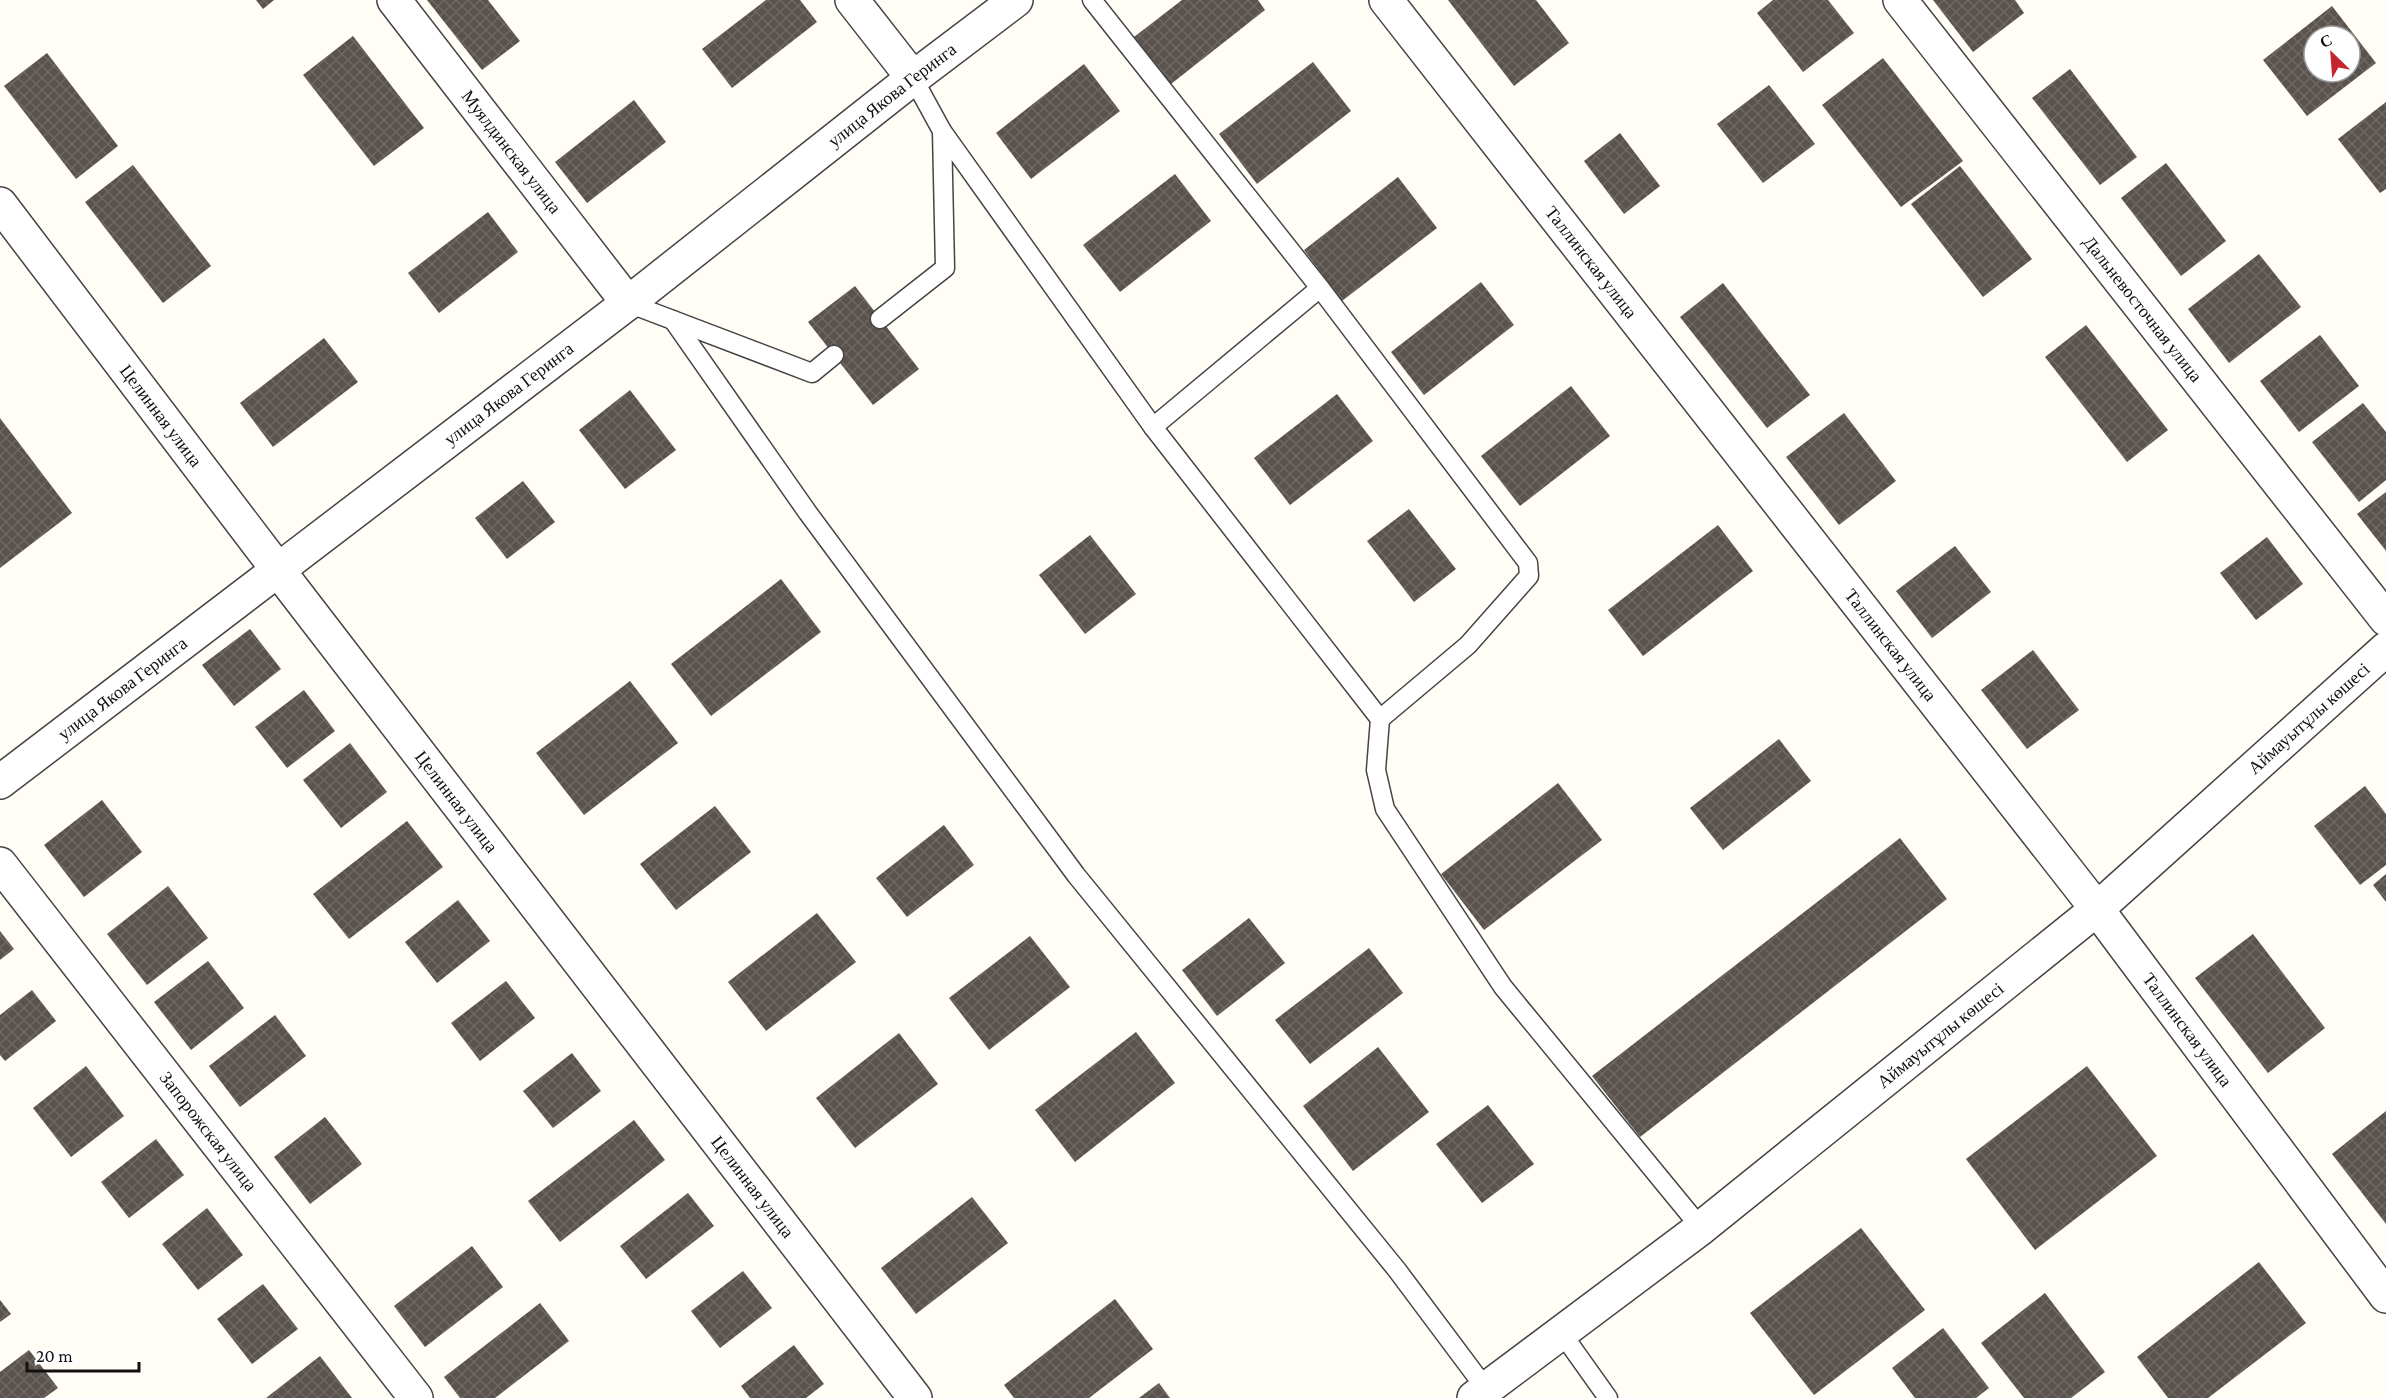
<svg xmlns="http://www.w3.org/2000/svg" width="2386" height="1398" font-family="'Crimson Pro',serif">
<defs>
<pattern id="building-cross-hatch" width="8" height="8" patternUnits="userSpaceOnUse" patternTransform="scale(1.5)"><rect width="8" height="8" fill="#5a524d"/><path d="M0 0l8 8M0 8l8-8" fill="none" stroke="#6d6662"/></pattern>
</defs>
<rect width="100%" height="100%" fill="#fffdf5"/>
<g fill="url(#building-cross-hatch)" fill-rule="evenodd">
<polygon points="256,0 274,0 263,9"/>
<polygon points="427,0 488,0 520,41 482,70"/>
<polygon points="766,0 800,0 817,22 732,88 702,49"/>
<polygon points="1182,0 1258,0 1265,10 1171,84 1134,37"/>
<polygon points="1448,0 1536,0 1569,43 1514,86"/>
<polygon points="1773,0 1828,0 1854,33 1803,72 1757,13"/>
<polygon points="1933,0 2015,0 2024,13 1973,52"/>
<path d="M2332 6 2376 63 2307 116 2263 60ZM2314 36H2350V72H2314Z"/>
<polygon points="353,36 424,128 374,166 303,75"/>
<polygon points="47,53 118,146 76,179 4,86"/>
<polygon points="1883,58 1963,161 1901,207 1822,105"/>
<polygon points="1313,62 1351,111 1257,184 1219,134"/>
<polygon points="1084,64 1120,111 1031,179 996,133"/>
<polygon points="2070,69 2137,157 2100,185 2032,98"/>
<polygon points="1769,85 1815,144 1763,183 1717,124"/>
<polygon points="634,100 666,142 587,203 555,162"/>
<polygon points="2386,102 2386,189 2380,193 2338,139"/>
<polygon points="1620,133 1660,186 1624,214 1584,161"/>
<polygon points="2166,163 2226,241 2181,276 2121,198"/>
<polygon points="133,165 211,266 163,303 85,202"/>
<polygon points="1960,166 2032,259 1983,297 1911,204"/>
<polygon points="1175,174 1211,221 1120,292 1083,245"/>
<polygon points="1398,177 1437,228 1342,301 1304,250"/>
<polygon points="488,212 518,252 439,313 408,273"/>
<polygon points="2259,254 2301,307 2229,363 2188,309"/>
<polygon points="1481,282 1514,325 1424,395 1391,352"/>
<polygon points="1723,283 1810,395 1767,428 1680,317"/>
<polygon points="855,286 919,369 873,405 808,322"/>
<polygon points="2086,325 2168,430 2127,462 2045,357"/>
<polygon points="2320,335 2359,386 2299,432 2260,381"/>
<polygon points="324,338 358,382 273,447 240,403"/>
<polygon points="1571,386 1610,436 1520,506 1481,456"/>
<polygon points="630,390 676,450 625,489 579,430"/>
<polygon points="1337,394 1373,441 1290,505 1254,458"/>
<polygon points="2363,403 2386,432 2386,480 2359,502 2312,442"/>
<polygon points="1844,413 1896,481 1839,525 1786,457"/>
<polygon points="0,418 72,513 0,568"/>
<polygon points="523,481 555,522 507,559 475,518"/>
<polygon points="2386,492 2386,551 2357,514"/>
<polygon points="1409,509 1456,569 1414,602 1367,541"/>
<polygon points="1718,525 1753,571 1643,656 1608,610"/>
<polygon points="1090,535 1136,594 1085,634 1039,575"/>
<polygon points="2267,537 2303,584 2256,620 2220,573"/>
<polygon points="1955,546 1991,592 1932,638 1896,591"/>
<polygon points="781,579 821,632 711,716 671,664"/>
<polygon points="250,629 281,669 234,706 202,665"/>
<polygon points="2033,650 2079,710 2027,749 1981,690"/>
<polygon points="630,681 678,743 584,815 536,753"/>
<polygon points="304,690 335,731 287,768 255,727"/>
<polygon points="1779,739 1811,781 1723,850 1690,808"/>
<polygon points="350,743 387,792 341,828 303,780"/>
<polygon points="1558,783 1602,840 1484,930 1441,874"/>
<polygon points="2365,786 2386,814 2386,865 2360,885 2314,826"/>
<polygon points="102,800 142,852 84,897 44,845"/>
<polygon points="715,806 751,852 676,910 640,864"/>
<polygon points="407,821 443,867 349,939 313,894"/>
<polygon points="944,825 974,865 907,917 876,878"/>
<polygon points="1900,838 1947,899 1640,1137 1592,1076"/>
<polygon points="2386,874 2386,902 2373,885"/>
<polygon points="168,886 208,938 147,985 107,934"/>
<polygon points="458,900 490,941 437,983 405,942"/>
<polygon points="817,913 856,962 766,1031 728,982"/>
<polygon points="1249,918 1285,963 1217,1016 1182,970"/>
<polygon points="0,931 14,949 0,960"/>
<polygon points="2253,934 2325,1028 2268,1073 2195,978"/>
<polygon points="1030,936 1070,987 989,1050 949,998"/>
<polygon points="1369,948 1403,993 1310,1064 1275,1020"/>
<polygon points="208,961 244,1008 191,1050 154,1002"/>
<polygon points="506,981 535,1018 480,1061 451,1023"/>
<polygon points="32,990 56,1021 5,1061 0,1055 0,1015"/>
<polygon points="275,1015 306,1056 240,1107 209,1066"/>
<polygon points="1136,1032 1175,1083 1075,1162 1035,1110"/>
<polygon points="899,1033 938,1084 855,1148 816,1098"/>
<polygon points="1378,1047 1429,1112 1353,1171 1303,1106"/>
<polygon points="572,1053 601,1091 553,1128 523,1091"/>
<polygon points="86,1066 124,1116 71,1157 33,1108"/>
<polygon points="2087,1066 2157,1156 2035,1250 1966,1159"/>
<polygon points="1488,1105 1534,1164 1482,1203 1436,1144"/>
<polygon points="2386,1111 2386,1224 2332,1154"/>
<polygon points="325,1117 362,1164 310,1204 274,1157"/>
<polygon points="634,1120 665,1160 560,1242 528,1201"/>
<polygon points="156,1139 184,1175 129,1218 101,1182"/>
<polygon points="688,1193 714,1226 646,1279 620,1246"/>
<polygon points="972,1197 1008,1243 916,1314 881,1268"/>
<polygon points="207,1208 243,1255 198,1290 162,1244"/>
<polygon points="1861,1228 1925,1310 1814,1395 1750,1313"/>
<polygon points="472,1246 503,1287 425,1347 394,1306"/>
<polygon points="2259,1262 2306,1323 2208,1398 2168,1398 2137,1357"/>
<polygon points="743,1271 772,1308 720,1348 691,1311"/>
<polygon points="263,1284 298,1329 252,1364 217,1319"/>
<polygon points="2045,1293 2105,1372 2071,1398 2024,1398 1981,1343"/>
<polygon points="1115,1299 1153,1349 1089,1398 1014,1398 1004,1385"/>
<polygon points="0,1300 11,1314 0,1322"/>
<polygon points="540,1303 569,1341 495,1398 460,1398 444,1377"/>
<polygon points="1943,1328 1989,1388 1976,1398 1915,1398 1892,1368"/>
<polygon points="794,1345 824,1384 806,1398 750,1398 741,1386"/>
<polygon points="29,1350 58,1388 44,1398 0,1398 0,1372"/>
<polygon points="320,1356 352,1398 266,1398"/>
<polygon points="1159,1383 1170,1398 1139,1398"/>
</g>
<g fill="none" stroke-linecap="round" stroke-linejoin="round">
<defs>
<g id="service">
<polyline points="942,131 1153,427 1380,719 1468,645 1529,576 1528,563 1320,288 1092,0"/>
<polyline points="628,303 812,373 834,355"/>
<polyline points="880,319 945,268 942,131 913,78"/>
<polyline points="673,320 808,513 1076,875 1397,1270 1486,1389"/>
<polyline points="1153,427 1320,288"/>
<polyline points="1380,719 1376,770 1385,809 1503,987 1701,1228"/>
<polyline points="1561,1332 1608,1398"/>
</g>
<g id="minor">
<path id="s1" d="M394 0 628 303"/>
<polyline points="852,0 913,78"/>
<path id="s2" d="M1386 0 2097 909 2386 1296"/>
<path id="s3" d="M1900 0 2386 619"/>
<path id="s4" d="M0 204 278 570 915 1398"/>
<path id="s5" d="M0 864 416 1398"/>
<path id="s6" d="M1474 1398 1701 1228 2097 909 2386 649"/>
</g>
<g id="tertiary">
<path id="s7" d="M0 782 628 303 913 78 1016 0"/>
</g>
</defs>
<use href="#service" stroke="#444" stroke-width="21"/>
<use href="#minor" stroke="#444" stroke-width="36"/>
<use href="#tertiary" stroke="#444" stroke-width="36"/>
<use href="#service" stroke="#fff" stroke-width="18"/>
<use href="#minor" stroke="#fff" stroke-width="33"/>
<use href="#tertiary" stroke="#fff" stroke-width="33"/>
</g>
<g text-anchor="middle" stroke-width="6" stroke-linejoin="round" paint-order="stroke">
<g font-size="18" fill="#111" stroke="#fff">
<text dy="6" stroke="none"><textPath href="#s7" startOffset="1126">улица Якова Геринга</textPath></text>
<text dy="6" stroke="none"><textPath href="#s1" startOffset="192">Муялдинская улица</textPath></text>
<text dy="6" stroke="none"><textPath href="#s2" startOffset="333">Таллинская улица</textPath></text>
<text dy="6" stroke="none"><textPath href="#s3" startOffset="393">Дальневосточная улица</textPath></text>
<text dy="6" stroke="none"><textPath href="#s7" startOffset="640">улица Якова Геринга</textPath></text>
<text dy="6" stroke="none"><textPath href="#s4" startOffset="266">Целинная улица</textPath></text>
<text dy="6" stroke="none"><textPath href="#s2" startOffset="819">Таллинская улица</textPath></text>
<text dy="6" stroke="none"><textPath href="#s7" startOffset="154">улица Якова Геринга</textPath></text>
<text dy="6" stroke="none"><textPath href="#s6" startOffset="1077">Аймауытұлы көшесі</textPath></text>
<text dy="6" stroke="none"><textPath href="#s4" startOffset="752">Целинная улица</textPath></text>
<text dy="6" stroke="none"><textPath href="#s2" startOffset="1305">Таллинская улица</textPath></text>
<text dy="6" stroke="none"><textPath href="#s6" startOffset="591">Аймауытұлы көшесі</textPath></text>
<text dy="6" stroke="none"><textPath href="#s5" startOffset="339">Запорожская улица</textPath></text>
<text dy="6" stroke="none"><textPath href="#s4" startOffset="1238">Целинная улица</textPath></text>
</g>
</g>
<g transform="translate(2332 54) rotate(335)"><circle r="28" fill="#ffffff" stroke="#a0a0a0" stroke-width="1.5"/>
<path d="M0-4.5L10 22L0 15L-10 22Z" fill="#c4262e"/>
<text y="-9" font-size="16" font-weight="bold" text-anchor="middle" fill="#111111">С</text>
</g>
<path d="M27 1362v9h112v-9" fill="none" stroke="#111111" stroke-width="3"/>
<text x="36" y="1362" font-size="18" fill="#111111" stroke="#ffffff" stroke-width="4.5" paint-order="stroke">20 m</text>
</svg>
